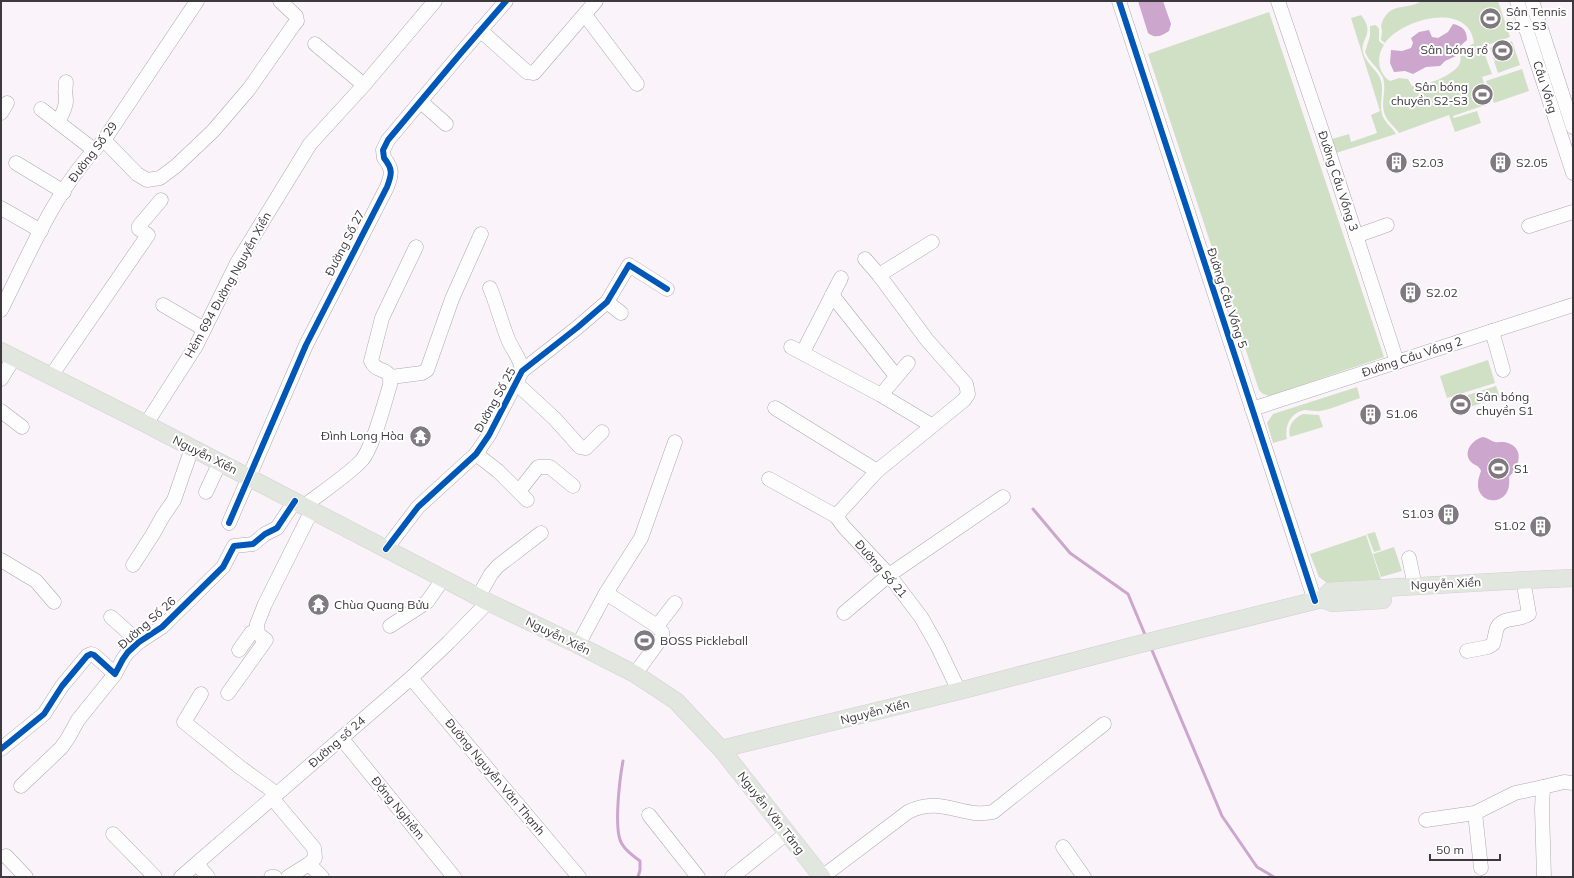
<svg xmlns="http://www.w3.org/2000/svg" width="1574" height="878" font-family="Mulish,sans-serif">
<rect width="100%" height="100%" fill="#faf4fa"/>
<g fill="#d0e0c5">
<path d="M1421 1H1498L1510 37 1482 47 1492 74 1482 77 1491 103 1453 116 1454 118 1477 111 1481 123 1455 132 1449 115 1399 133C1395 127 1388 122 1385 115 1380 103 1387 90 1383 78 1379 68 1369 62 1365 52L1370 36V26L1376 25 1379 29V41L1384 45C1376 57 1378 73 1390 81L1399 78 1408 79 1412 86C1425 86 1454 76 1460 63 1461 60 1460 55 1461 51L1474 43C1469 0 1401 19 1385 43L1381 40 1382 31 1381 26C1388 0 1408 11 1421 1Z"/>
<polygon points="1269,12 1384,357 1269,396 1263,394 1259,390 1148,54"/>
<path d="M1361 15C1376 34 1360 38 1363 52 1365 62 1376 69 1380 78 1385 89 1379 102 1382 114 1384 122 1392 127 1396 134L1336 153 1332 139 1349 134 1351 142 1377 133 1371 115 1380 111 1351 18Z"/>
<polygon points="1512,41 1516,53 1494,60 1490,48"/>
<polygon points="1516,53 1520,65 1498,73 1494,61"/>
<polygon points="1522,69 1529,91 1494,103 1486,81"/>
<polygon points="1488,360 1495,383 1447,398 1440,376"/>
<polygon points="1496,386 1500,397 1452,413 1449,401"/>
<path d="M1357 387 1360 398C1347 402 1333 409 1320 411 1315 412 1310 410 1305 410 1291 412 1284 426 1287 439L1273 443 1267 423 1273 414Z"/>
<path d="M1303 414 1319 415 1323 427 1290 437C1287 427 1293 418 1303 414Z"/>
<polygon points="1375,532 1381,550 1374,552 1367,534"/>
<polygon points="1366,535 1381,580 1327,583 1319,577 1310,554"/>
<polygon points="1394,547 1402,571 1381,577 1373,554"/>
</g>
<g fill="#cca6cd">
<path d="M1138 1H1163L1171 24 1169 31C1162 36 1155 39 1148 33Z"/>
<path d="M1453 24C1462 26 1467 30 1467 40L1459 47 1456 56 1445 61 1440 66 1426 67 1413 74 1405 71 1394 72 1390 63 1391 50 1402 51 1411 48 1413 43 1411 38 1419 32 1429 30 1432 37 1438 38 1448 32Z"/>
<path d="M1483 437C1488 438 1491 441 1495 442 1499 443 1503 441 1508 443 1525 449 1519 467 1509 477 1513 508 1476 506 1478 483 1478 479 1480 474 1481 471 1479 465 1475 466 1471 462 1462 452 1473 439 1483 437Z"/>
</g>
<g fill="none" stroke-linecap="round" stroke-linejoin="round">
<g stroke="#cca6cd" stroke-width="3">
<polyline points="1033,509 1070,553 1128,594 1146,637"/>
<polyline points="1151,648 1222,816 1257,867 1274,877"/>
<path d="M623 761C620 777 613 831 622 844 626 851 633 856 640 861V870L638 877"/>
</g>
<defs>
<g id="minor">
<polyline points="1119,1 1315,601"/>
<polyline points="1278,1 1323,134 1397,362"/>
<polyline points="1517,1 1573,173"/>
<polyline points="1532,1 1573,127"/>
<polyline points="585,15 637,84"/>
<polyline points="480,30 527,72 534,73 596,1"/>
<polyline points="315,44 364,85"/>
<polyline points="421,102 446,124"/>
<polyline points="41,109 94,150"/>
<polyline points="1,113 7,103"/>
<path d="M58 122C61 116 66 108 66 101 65 94 65 89 66 82"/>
<polyline points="104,140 137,174 147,180 160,178 176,166 213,131 249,89 293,26 297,21 296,16 280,1"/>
<polyline points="16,163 64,192"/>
<polyline points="1,208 41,231"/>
<polyline points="1529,226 1573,212"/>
<polyline points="1356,236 1387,225"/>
<polyline points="879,275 932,242"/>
<path d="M490 288C497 305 501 322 508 339 512 350 521 358 522 371"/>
<polyline points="832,295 896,376"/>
<polyline points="607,302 621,313"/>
<polyline points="163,305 204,329"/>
<path d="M1 310C30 252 57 186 104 140L197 1"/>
<polyline points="1492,331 1503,370"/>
<polyline points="791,347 881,395 931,425"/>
<polyline points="803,352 841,278"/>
<polyline points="51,376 148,235 139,229 139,226 161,200"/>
<polyline points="391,377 422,373 427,370 452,299 481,234"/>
<polyline points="1,379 14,358"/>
<polyline points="516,383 555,419 580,447 586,448 602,432"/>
<polyline points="881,395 908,363"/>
<polyline points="775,408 877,471"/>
<polyline points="1252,409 1573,305"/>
<polyline points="1,411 22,427"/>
<polyline points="146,424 196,346 237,263 310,144 364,85 435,1"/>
<polyline points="476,454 498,471 527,500"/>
<polyline points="769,479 836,516 844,527 889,575 921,617 937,645 959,691"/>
<polyline points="519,491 538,467 550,467 573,486"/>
<polyline points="206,492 220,462"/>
<path d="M304 506C321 493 348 475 362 460 374 445 384 404 390 385 392 365 377 375 371 361L382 318 416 247"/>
<polyline points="836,516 877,471 964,400 968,394 966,384 927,340 879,275 865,259"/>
<path d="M229 523 306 345 387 187C392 174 393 169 384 158L383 150 388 140 461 53 506 1"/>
<polyline points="386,549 418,507 476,454 489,435 522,371 578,327 607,302 629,265 667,289"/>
<polyline points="1409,558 1415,586"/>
<polyline points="1,560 36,581 54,602"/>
<polyline points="133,565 153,534 163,516 174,500 192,448"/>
<polyline points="606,593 657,626 675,603"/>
<polyline points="478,597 491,574 498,566 541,533"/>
<polyline points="844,613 889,575 1003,497"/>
<polyline points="111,617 139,642"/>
<polyline points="390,626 427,602 443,579"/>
<polyline points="578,645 606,593 641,538 675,442"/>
<polyline points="239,650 251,633 257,629"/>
<path d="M1467 651 1488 647 1493 644C1495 639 1495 633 1497 628 1502 616 1520 621 1529 614L1525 591"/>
<polyline points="635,674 662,637 662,632 657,626"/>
<polyline points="411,678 579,877"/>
<polyline points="228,693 266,640 258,634 257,624 265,604 312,510"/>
<polyline points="201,694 184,722 241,768 277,794"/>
<polyline points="342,739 454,877"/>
<polyline points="1,749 44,714 62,686 87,656 91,654 94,655 115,674 123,659 128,652 139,642 162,627 223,567 234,546 253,544 265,534 277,528 295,501"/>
<polyline points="21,786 61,748 68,738 78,720 115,674"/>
<polyline points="1543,787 1564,782 1573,783"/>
<polyline points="272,798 314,848 315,858 309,864 288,877"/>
<polyline points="1475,813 1481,868"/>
<polyline points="649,815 698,877"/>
<polyline points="1426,820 1475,813 1515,793 1543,787 1542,809 1544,877"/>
<polyline points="113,834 155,877"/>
<polyline points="1063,847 1084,877"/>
<polyline points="6,856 26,877"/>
<polyline points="197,864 208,877"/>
<polyline points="309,864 322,877"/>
<polyline points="181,877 411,678 449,642 488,602"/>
<polyline points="271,877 275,877"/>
<polyline points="732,877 787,833"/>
<path d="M822 877 908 812C942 795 962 819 993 812L1104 724"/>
</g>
<g id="major">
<polyline points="1,351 146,424 488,602 578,645 635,674 676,701 721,749 822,877"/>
<polyline points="1322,599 1332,603 1383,600"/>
<polyline points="721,749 959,691 1132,646 1322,599 1330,591 1527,580 1573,578"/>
</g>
</defs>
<use href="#minor" stroke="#aea9ae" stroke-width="15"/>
<use href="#major" stroke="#d3d0d3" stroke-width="18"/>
<use href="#minor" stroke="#fefdfe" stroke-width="14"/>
<use href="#major" stroke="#e1e6de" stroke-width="17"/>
<defs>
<g id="cycleway">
<polyline points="1119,1 1315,601"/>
<path d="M229 523 306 345 387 187C392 174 393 169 384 158L383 150 388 140 461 53 506 1"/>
<polyline points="386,549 418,507 476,454 489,435 522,371 578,327 607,302 629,265 667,289"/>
<polyline points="1,749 44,714 62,686 87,656 91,654 94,655 115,674 123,659 128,652 139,642 162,627 223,567 234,546 253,544 265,534 277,528 295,501"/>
</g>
</defs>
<use href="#cycleway" stroke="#fff" stroke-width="8"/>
<use href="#cycleway" stroke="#0057b8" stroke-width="6"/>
</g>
<defs>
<symbol id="stadium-disc" viewBox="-11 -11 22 22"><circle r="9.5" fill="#807a80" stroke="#fff"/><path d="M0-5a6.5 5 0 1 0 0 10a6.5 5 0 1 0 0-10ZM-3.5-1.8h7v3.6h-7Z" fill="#fff"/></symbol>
<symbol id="building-disc" viewBox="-11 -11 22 22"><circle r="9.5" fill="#807a80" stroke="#fff"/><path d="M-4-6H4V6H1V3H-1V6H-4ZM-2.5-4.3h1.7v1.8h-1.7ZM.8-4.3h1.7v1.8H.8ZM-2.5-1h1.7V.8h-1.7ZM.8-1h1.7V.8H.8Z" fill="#fff"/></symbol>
<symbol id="temple-disc" viewBox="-11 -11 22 22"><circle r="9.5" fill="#807a80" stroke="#fff"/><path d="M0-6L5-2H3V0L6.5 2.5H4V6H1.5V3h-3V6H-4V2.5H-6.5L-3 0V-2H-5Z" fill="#fff"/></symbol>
</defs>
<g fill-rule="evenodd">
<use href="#stadium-disc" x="1478" y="6" width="25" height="25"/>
<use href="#stadium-disc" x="1490" y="38" width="25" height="25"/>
<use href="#stadium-disc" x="1470" y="82" width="25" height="25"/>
<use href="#building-disc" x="1384" y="150" width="25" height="25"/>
<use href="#building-disc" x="1488" y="150" width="25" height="25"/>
<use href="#building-disc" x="1398" y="280" width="25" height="25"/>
<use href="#stadium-disc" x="1448" y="392" width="25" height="25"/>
<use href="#building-disc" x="1358" y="402" width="25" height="25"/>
<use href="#temple-disc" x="408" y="424" width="25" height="25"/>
<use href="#stadium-disc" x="1486" y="456" width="25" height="25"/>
<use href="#building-disc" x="1436" y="502" width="25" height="25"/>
<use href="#building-disc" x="1528" y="514" width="25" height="25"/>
<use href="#temple-disc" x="306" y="592" width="25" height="25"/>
<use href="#stadium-disc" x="632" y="628" width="25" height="25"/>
</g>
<g text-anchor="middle" stroke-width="4" stroke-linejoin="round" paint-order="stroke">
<g font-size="12" fill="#3e393e" stroke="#fff" text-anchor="start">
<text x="1506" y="16">Sân Tennis<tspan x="1506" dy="14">S2 - S3</tspan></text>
<text x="1488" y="54" text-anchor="end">Sân bóng rổ</text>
<text x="1468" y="91" text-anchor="end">Sân bóng<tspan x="1468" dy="14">chuyền S2-S3</tspan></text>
<text x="1412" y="167">S2.03</text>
<text x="1516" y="167">S2.05</text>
<text x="1426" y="297">S2.02</text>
<text x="1476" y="401">Sân bóng<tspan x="1476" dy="14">chuyền S1</tspan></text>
<text x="1386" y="418">S1.06</text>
<text x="404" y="440" text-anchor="end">Đình Long Hòa</text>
<text x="1514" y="473">S1</text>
<text x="1434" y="518" text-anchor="end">S1.03</text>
<text x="1526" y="530" text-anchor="end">S1.02</text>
<text x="334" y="609">Chùa Quang Bửu</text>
<text x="660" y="645">BOSS Pickleball</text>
</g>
<g font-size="12" fill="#3e393e" stroke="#fff">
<text transform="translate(1545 87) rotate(72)" y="4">Cầu Vồng</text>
<text transform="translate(93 152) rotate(-53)" y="4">Đường Số 29</text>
<text transform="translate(1338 181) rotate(72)" y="4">Đường Cầu Vồng 3</text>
<text transform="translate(345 243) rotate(-63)" y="4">Đường Số 27</text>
<text transform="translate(228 285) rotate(-61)" y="4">Hẻm 694 Đường Nguyễn Xiển</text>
<text transform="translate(1227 298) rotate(72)" y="4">Đường Cầu Vồng 5</text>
<text transform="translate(1412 357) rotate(-18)" y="4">Đường Cầu Vồng 2</text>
<text transform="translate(495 400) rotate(-61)" y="4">Đường Số 25</text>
<text transform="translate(205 455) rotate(27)" y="4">Nguyễn Xiển</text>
<text transform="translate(881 569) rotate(49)" y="4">Đường Số 21</text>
<text transform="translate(1446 584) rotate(-3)" y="4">Nguyễn Xiển</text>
<text transform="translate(147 623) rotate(-41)" y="4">Đường Số 26</text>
<text transform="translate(558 636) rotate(26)" y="4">Nguyễn Xiển</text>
<text transform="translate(875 712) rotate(-14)" y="4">Nguyễn Xiển</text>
<text transform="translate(337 742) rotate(-41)" y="4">Đường số 24</text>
<text transform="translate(495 777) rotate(50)" y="4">Đường Nguyễn Văn Thạnh</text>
<text transform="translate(398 808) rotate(51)" y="4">Đặng Nghiêm</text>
<text transform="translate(771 813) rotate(52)" y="4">Nguyễn Văn Tăng</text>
</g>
</g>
<rect width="1574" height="878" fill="none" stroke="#3e393e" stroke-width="4"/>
<path d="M1430 854v6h70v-6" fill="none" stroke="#3e393e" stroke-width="2"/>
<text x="1436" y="854" font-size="12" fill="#3e393e" stroke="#ffffff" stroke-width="3" paint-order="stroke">50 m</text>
</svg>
